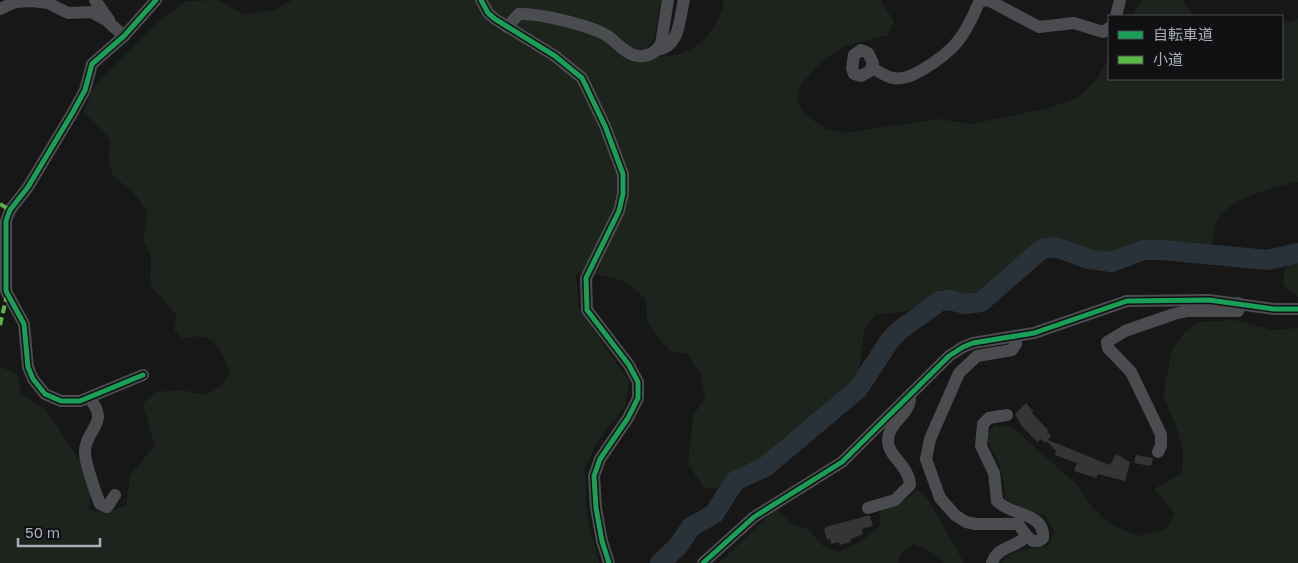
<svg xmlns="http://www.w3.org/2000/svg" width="1298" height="563" font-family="'Golos Text','Noto Sans JP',sans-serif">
<rect width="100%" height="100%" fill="#171717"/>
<g fill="#1d241e">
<path d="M219 0 244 15 275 10 292 0H661L654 40 647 47 661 57C668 56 678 55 685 52 705 44 722 21 724 0H882V3L894 21 888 35 845 46 822 61 801 84 797 100 805 115 825 128 845 133 939 119 970 124 1045 109 1078 98 1097 79 1109 58V79H1282V24L1298 19V182C1276 186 1230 198 1218 219 1214 227 1213 240 1211 249L1164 240 1140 243 1107 253 1056 241 1040 247 1005 268 986 288 970 296 940 290C918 309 905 313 876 314L864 330 857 385 820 410 754 465 732 476 720 487 704 488 688 464 693 416 705 398 701 374 687 354 669 351 647 322 646 299 624 281 584 271 576 274 579 309 629 381 625 407 599 439 585 468 587 517 599 563H0V367L17 373 21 394 45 408 87 471 91 495 89 509 103 513 126 506 130 475 155 446 143 404 155 392 181 390 206 395 222 385 230 373C220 346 213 330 182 339L174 330 177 316 150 285 151 258 143 238 148 212 132 191 113 176 108 154 111 140 83 112 95 85 158 22 186 1Z"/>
<polygon points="1142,0 1182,0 1194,16 1132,16"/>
<path d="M1298 258V297L1283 285C1284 272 1285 264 1298 258Z"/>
<path d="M1234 320 1273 330 1298 328V563H1001C1010 550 1032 548 1047 547L1055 533 1045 516 1031 512 1005 499C1005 475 998 458 985 437L995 425 1013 428 1076 484 1092 507 1110 524 1138 536 1165 529 1175 514 1154 489 1182 473 1183 450 1176 426 1163 396 1172 350 1183 334 1199 322Z"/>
<polygon points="918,490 928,499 964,563 944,563 931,552 913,544 901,553 898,563 719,563 776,509 795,526 807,528 824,547 839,552 860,542 879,527 881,510 901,503"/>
</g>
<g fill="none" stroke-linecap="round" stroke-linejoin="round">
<polyline stroke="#2a3239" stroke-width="20" points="660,563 678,546 691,527 714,514 735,481 765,467 858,389 890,340 900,330 940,301 949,300 965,304 981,302 1042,249 1055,247 1089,259 1111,262 1144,250 1162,250 1268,260 1298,253"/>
</g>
<g fill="#353536">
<polygon points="1026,403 1033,411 1032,413 1049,431 1047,432 1051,436 1048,440 1110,465 1116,454 1130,462 1125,481 1098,474 1096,478 1074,471 1077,463 1055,455 1056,451 1047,441 1045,443 1041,439 1037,442 1021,425 1015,414"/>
<polygon points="1136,455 1153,458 1151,466 1134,463"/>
<polygon points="866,516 870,516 873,526 862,529 863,534 851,539 851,542 840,545 839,542 831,544 830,539 827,540 824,530 826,527"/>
</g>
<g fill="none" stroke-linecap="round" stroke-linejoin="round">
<g stroke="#4b4c50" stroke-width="12">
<polyline points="95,0 109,20"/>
<polyline points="481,0 488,13 495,19 555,56 582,78 605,126 623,174 623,194 619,211 586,278 587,310 629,365 638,382 638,398 628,418 600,459 594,476 596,508 602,541 609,563"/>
<polyline points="981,0 990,1 1039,27 1074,23 1103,32 1109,28"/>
<polyline points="0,9 15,2 32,1 48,3 68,13 91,12 106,20 124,36"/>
<polyline points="1116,16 1120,0"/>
<path d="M507 27 519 14C539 13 588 25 606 35 616 41 626 55 638 56 648 57 656 52 661 44L668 0"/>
<path d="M657 50C681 46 679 18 684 0"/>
<polygon points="861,50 868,53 873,63 870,71 861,76 854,74 852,68 854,55"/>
<path d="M872 68C878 71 886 77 893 78 904 80 913 75 922 70 956 50 965 36 980 0"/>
<polyline points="143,375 80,401 61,401 45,394 33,379 28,367 24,324 6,291 6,221 10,210 28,187 73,112 85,90 92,64 124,36 156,0"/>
<path d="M89 398C111 423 86 428 85 451 84 460 96 494 100 504L107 507 115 495"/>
<path d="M1007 415 989 418 983 424 981 446 994 473 997 501C1011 516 1045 512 1043 538L1039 541H1033L1027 536"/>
<polyline points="1158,452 1161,446 1161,435 1157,426 1131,372 1108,348 1107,342 1125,331 1174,314 1188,311 1238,311 1238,303"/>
<path d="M868 508 895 500 910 485C909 465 887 456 888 440 889 422 908 416 910 400L908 396"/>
<polyline points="703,563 754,517 842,462 949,356 963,347 973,343 1034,333 1127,301 1209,300 1274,309 1298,309"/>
<path d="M992 563C997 546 1016 548 1027 536L1018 524H976L966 522 955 515 940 498 926 459 930 439 959 373 977 356 1012 350 1016 344 1014 337"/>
</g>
<g stroke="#58b947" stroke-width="4" stroke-dasharray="8 4" stroke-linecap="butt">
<polyline points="0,204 10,210"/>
<polyline points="0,325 7,295"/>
</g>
<defs>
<g id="cycleway">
<polyline points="481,0 488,13 495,19 555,56 582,78 605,126 623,174 623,194 619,211 586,278 587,310 629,365 638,382 638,398 628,418 600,459 594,476 596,508 602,541 609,563"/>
<polyline points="143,375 80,401 61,401 45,394 33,379 28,367 24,324 6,291 6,221 10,210 28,187 73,112 85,90 92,64 124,36 156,0"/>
<polyline points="703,563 754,517 842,462 949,356 963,347 973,343 1034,333 1127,301 1209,300 1274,309 1298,309"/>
</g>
</defs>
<use href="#cycleway" stroke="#111113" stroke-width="8"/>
<use href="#cycleway" stroke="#1a9f57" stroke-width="5"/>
</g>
<rect x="1108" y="15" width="175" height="65" fill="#111113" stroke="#4d4f55"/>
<rect x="1118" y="31" width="25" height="8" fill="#1a9f57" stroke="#4d4f55"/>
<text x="1153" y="40" font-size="15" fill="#a8adb8">自転車道</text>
<rect x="1118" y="56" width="25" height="8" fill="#58b947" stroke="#4d4f55"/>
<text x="1153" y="65" font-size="15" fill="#a8adb8">小道</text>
<path d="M18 538v8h82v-8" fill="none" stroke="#a8adb8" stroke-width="2.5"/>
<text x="25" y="538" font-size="15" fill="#a8adb8" stroke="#111113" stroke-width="4" paint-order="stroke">50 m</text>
</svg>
